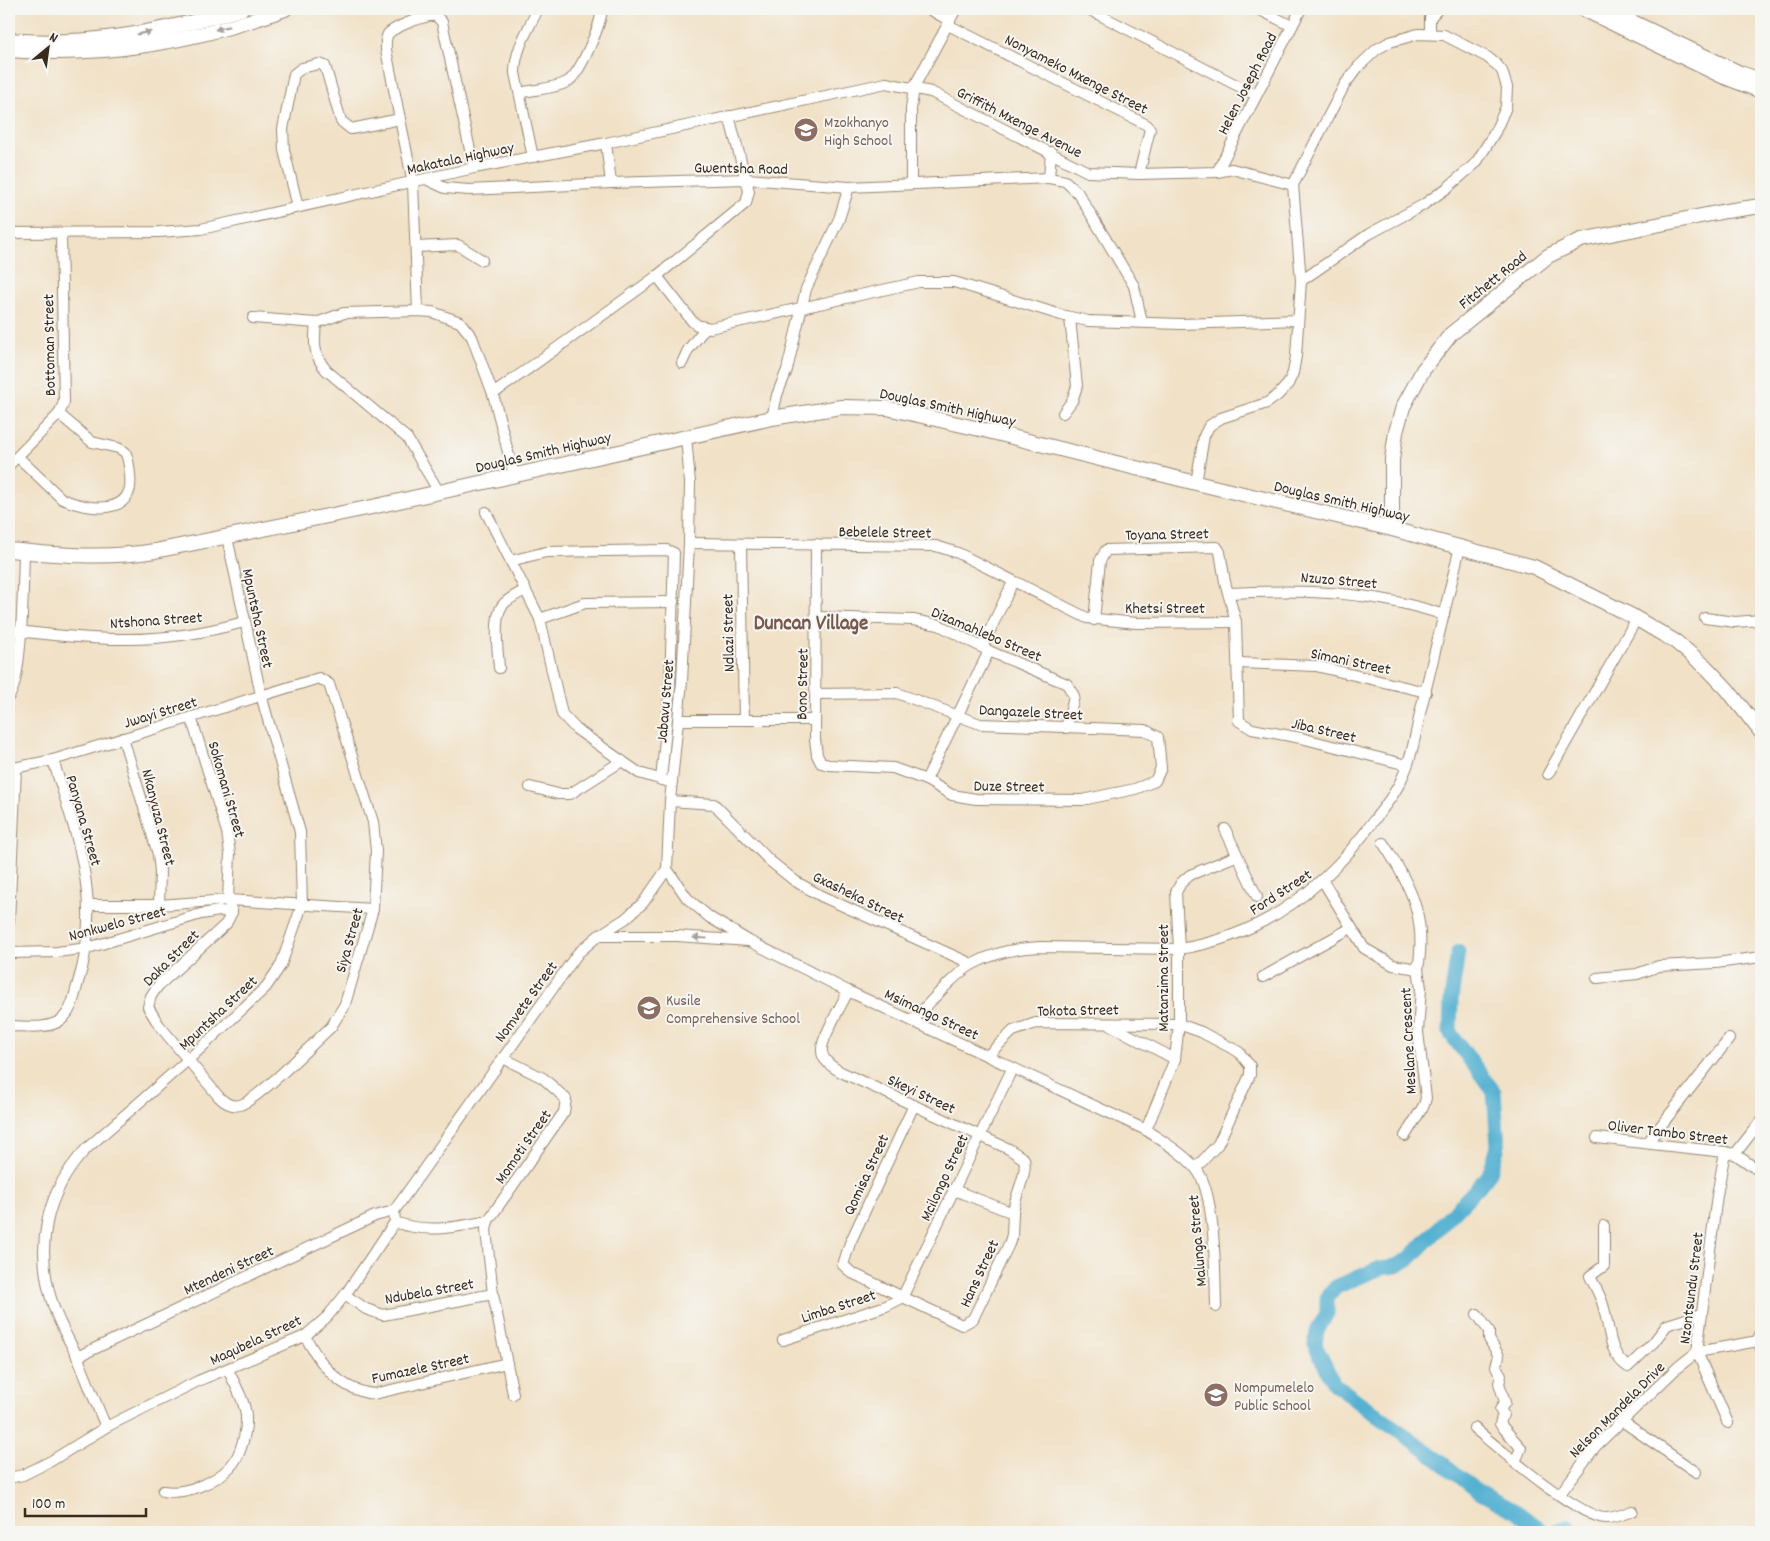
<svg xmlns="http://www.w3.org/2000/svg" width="1770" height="1541" font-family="Dekko,sans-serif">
<rect width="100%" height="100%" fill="#f6f6f2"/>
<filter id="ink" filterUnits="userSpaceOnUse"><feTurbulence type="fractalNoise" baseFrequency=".02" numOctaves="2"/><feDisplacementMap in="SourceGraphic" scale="10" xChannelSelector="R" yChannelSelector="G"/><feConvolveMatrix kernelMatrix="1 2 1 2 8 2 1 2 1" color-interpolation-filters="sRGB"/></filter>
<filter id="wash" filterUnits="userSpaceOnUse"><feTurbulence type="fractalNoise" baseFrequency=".0096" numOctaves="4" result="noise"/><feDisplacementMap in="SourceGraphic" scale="20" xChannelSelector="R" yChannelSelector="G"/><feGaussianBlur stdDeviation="1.12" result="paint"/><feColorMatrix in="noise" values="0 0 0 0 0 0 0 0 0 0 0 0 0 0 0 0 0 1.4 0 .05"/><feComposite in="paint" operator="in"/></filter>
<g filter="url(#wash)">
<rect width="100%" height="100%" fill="#f1e1c6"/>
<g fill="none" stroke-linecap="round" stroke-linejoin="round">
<g stroke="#54b1d2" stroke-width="15">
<polyline points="1458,952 1451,1000 1450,1033 1494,1092 1498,1146 1490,1172 1479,1186 1410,1258 1396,1266 1380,1268 1336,1287 1327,1298 1327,1313 1317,1331 1315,1345 1334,1384 1435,1457 1479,1492 1515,1511 1545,1532"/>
<polyline points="1555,1532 1569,1527 1572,1532"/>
</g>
</g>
</g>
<g filter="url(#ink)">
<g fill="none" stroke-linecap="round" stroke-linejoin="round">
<defs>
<g id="street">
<polyline points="929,9 950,21"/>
<polyline points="1088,9 1256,95"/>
<polyline points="1258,9 1292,26"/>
<polyline points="948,25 1147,125 1150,129 1139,174"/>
<polyline points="1430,33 1430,18 1438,9"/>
<path d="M520 93C535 89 554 89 567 82 580 75 601 24 602 9"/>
<polyline points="606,143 611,183 746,179 849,187 1049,178 1051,152"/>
<path d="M533 157 515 73C515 49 528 30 538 9"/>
<polyline points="1217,172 1301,9"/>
<polyline points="1049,178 1065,181 1078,193 1134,286 1142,322"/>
<polyline points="428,180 445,188 469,190 611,183"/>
<polyline points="911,184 911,109 914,87 956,9"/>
<polyline points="298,207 284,150 283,129 294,74 302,68 319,64 325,66 341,121 351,129 400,119"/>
<polyline points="9,233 159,232 201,229 474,168 606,143 886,83 931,92 1088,172 1139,174 1217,172 1232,169 1293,185"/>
<polyline points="416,247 458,245 482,260"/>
<polyline points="657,276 692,321 697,325 710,328 919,282 954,282 1061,315 1088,321 1181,324 1297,320"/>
<path d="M418 311 413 183 386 50C386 44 385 39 388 34 394 27 427 14 436 16L442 22 474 168"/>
<polyline points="253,318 316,323 344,313 418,311 432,312 460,322 472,337 493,394 514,475"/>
<path d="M316 323C314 343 313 354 326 370L407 438 439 492"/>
<polyline points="682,363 688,350 706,327"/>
<polyline points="493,394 657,276 746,203 749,191 729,116"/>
<polyline points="1063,413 1072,401 1077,386 1070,318"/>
<polyline points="772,418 777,395 787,370 806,289 839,219 849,187"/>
<path d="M18 457 62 499C88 510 136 517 130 475 129 467 129 459 125 452L118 448 92 442 59 414"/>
<polyline points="9,465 59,414 64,402 61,233"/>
<polyline points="1196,483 1204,436 1209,426 1221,418 1267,403 1278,395 1288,384 1293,373 1296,356 1301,281 1293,185 1345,84 1359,66 1377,49 1390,42 1418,34 1444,35 1487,57 1497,65 1502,71 1507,87 1506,107 1495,132 1476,163 1447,188 1423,205 1369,234 1301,281"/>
<polyline points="486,512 540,619 562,714 576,729 639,773 666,781"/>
<polyline points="689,543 936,546 958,553 1087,618 1137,623 1236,622"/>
<polyline points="741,545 744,720"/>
<polyline points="510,561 546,552 667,550 674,553 670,687 661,780"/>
<path d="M1229 593C1302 589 1374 591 1444 615"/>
<polyline points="817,617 913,620 939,625 989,651 1067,684 1074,696 1066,728"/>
<polyline points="1705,618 1735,622 1761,620"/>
<polyline points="540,619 585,603 673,602"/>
<polyline points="1094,620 1100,561 1106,550 1217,547 1220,552 1225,582 1236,622 1239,721 1252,729 1301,738 1407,765"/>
<path d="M9 630C45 634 83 639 119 639 161 640 204 633 244 622"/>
<polyline points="982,647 1013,582"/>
<polyline points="1239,663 1316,666 1426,692"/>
<path d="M499 668C498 652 493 619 502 606 507 599 518 594 525 590"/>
<polyline points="816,694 897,693 980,724 1145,730 1158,737 1161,768 1155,781 1135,789 1082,800 976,799 952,795 926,780 893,768 829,765 821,763 817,755 815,739 816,544"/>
<path d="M9 696C23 680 23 577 24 552"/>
<polyline points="678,720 815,720"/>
<polyline points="123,738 158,854 160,871 159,905"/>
<path d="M9 769 53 760 319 678 329 684 373 822 376 851 373 909 345 1004 331 1027C313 1043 259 1099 240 1105 231 1107 225 1103 219 1097L159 1025 148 1007 151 996 158 986 226 924 232 912 228 900 230 854 227 832 191 717"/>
<polyline points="1548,774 1637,618"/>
<polyline points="926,780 989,651"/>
<polyline points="530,787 558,794 570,794 622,761"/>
<polyline points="670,801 714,804 770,861 795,881 821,896 972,964"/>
<polyline points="1225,829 1257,897"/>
<path d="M667 869 687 898 709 917 749 941 848 991 1146 1130C1162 1141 1185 1154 1197 1170 1216 1196 1215 1274 1216 1307"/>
<path d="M1323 881 1364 948 1393 965 1418 969C1427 918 1411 885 1383 843"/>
<polyline points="88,905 159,905 228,900 373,909"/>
<polyline points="9,921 16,769"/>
<polyline points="599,936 677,936 749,941"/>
<polyline points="9,953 57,952 88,948 201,914 219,911 232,912"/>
<polyline points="1263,977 1351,928"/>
<polyline points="1597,978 1637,974 1659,966 1716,963 1761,957"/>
<path d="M848 991C843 1003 822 1037 822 1049 821 1060 832 1067 841 1072L1009 1149 1024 1159C1028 1175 1014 1196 1013 1213"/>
<path d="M913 1020C929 1004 954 974 973 964 993 953 1018 948 1040 947L1179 949C1263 936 1327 887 1375 819 1384 807 1396 793 1402 778 1413 756 1416 729 1422 705 1435 653 1447 600 1460 547"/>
<polyline points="1110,1025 1175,1059"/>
<path d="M9 1026C25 1026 47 1030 61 1020 71 1012 74 998 77 986 104 904 77 837 53 760"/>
<polyline points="988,1055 1013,1031 1036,1023 1179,1024 1201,1032 1239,1052 1250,1066 1250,1075 1218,1144 1196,1168"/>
<polyline points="503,1058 543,1078 566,1099 564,1112 488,1221 486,1230 493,1294 513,1394"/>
<polyline points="914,1105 850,1243 843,1265 852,1273 962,1325 973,1319 1009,1244 1012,1235 1013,1213 954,1190"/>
<polyline points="1146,1130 1175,1059 1179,1024 1179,949 1176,892 1181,883 1190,875 1236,856"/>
<polyline points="1405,1136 1424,1105 1426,1098 1418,1032 1421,988 1418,969"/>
<polyline points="1597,1138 1725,1152 1735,1154 1761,1172"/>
<polyline points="1648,1142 1729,1039"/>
<polyline points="1725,1152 1717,1195 1697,1352 1728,1423"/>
<polyline points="1735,1154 1761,1121"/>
<polyline points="394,1211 578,953 598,936 625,919 643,903 667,869 670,801 682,681 689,543 690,483 686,437"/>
<path d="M395 1222C427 1234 456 1227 488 1221"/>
<path d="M1604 1226V1266L1590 1276C1594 1285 1599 1293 1602 1302 1610 1323 1607 1354 1628 1367L1653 1343 1667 1325 1702 1314"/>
<polyline points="345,1295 366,1309 383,1315 493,1294"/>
<polyline points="902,1298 1012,1069"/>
<polyline points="1477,1314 1489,1331 1489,1339 1499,1356 1496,1366 1501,1376 1499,1383 1505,1402 1500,1410 1503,1414 1500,1424 1521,1448 1515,1462"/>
<polyline points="1761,1331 1758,1341 1761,1349"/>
<path d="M305 1336C320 1364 339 1390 374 1394L507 1363"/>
<polyline points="783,1340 886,1306 902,1298"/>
<polyline points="77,1357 375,1216 394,1211"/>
<polyline points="1622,1421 1696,1472"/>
<path d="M106 1427C96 1404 87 1380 77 1356 69 1340 60 1325 54 1308 34 1250 44 1194 86 1149L189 1059 266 987 281 965 302 905 300 832 261 695 227 537"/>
<path d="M1474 1428C1497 1447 1579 1518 1606 1518 1615 1518 1624 1514 1632 1511"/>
<polyline points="9,1478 23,1475 51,1461 106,1427 198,1381 305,1336 327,1317 345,1295 395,1222 394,1211"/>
<path d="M163 1491C184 1495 215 1483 230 1467 241 1456 247 1431 246 1416 245 1400 234 1384 228 1369"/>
<polyline points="1560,1494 1595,1447 1678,1367 1697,1352 1758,1341"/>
</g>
<g id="secondary">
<polyline points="1583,9 1722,76 1761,91"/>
<polyline points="1605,9 1740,73 1761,80"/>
<path d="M9 40C88 47 165 31 241 9"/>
<path d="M9 50C101 58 199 41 285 9"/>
<polyline points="1392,529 1392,460 1396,432 1403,407 1423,370 1451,334 1548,256 1581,240 1726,211 1761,206"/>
<path d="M9 550C58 555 106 559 155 551L372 507 772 418 841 407 887 408 984 430 1196 483 1392 529 1534 567 1632 616 1676 642 1706 667 1727 689 1761 732"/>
</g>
</defs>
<use href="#street" stroke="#968672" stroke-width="12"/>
<use href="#secondary" stroke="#968672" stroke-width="16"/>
<use href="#street" stroke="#fff" stroke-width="10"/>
<use href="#secondary" stroke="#fff" stroke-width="14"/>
</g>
<defs><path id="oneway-solid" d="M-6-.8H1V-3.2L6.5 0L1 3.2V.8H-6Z" transform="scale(1.25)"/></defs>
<g fill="#a79f9a">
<use href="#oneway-solid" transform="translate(222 28) rotate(166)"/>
<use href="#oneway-solid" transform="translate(144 33) rotate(-12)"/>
<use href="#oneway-solid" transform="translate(700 938) rotate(-176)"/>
</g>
</g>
<defs>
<symbol id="school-disc" viewBox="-11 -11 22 22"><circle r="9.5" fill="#8d6e63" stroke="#f6f6f2"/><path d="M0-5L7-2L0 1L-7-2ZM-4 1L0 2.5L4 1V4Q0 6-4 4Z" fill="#fff"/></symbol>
</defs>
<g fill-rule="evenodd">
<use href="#school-disc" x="792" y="116" width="28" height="28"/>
<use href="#school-disc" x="635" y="994" width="28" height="28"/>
<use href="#school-disc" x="1202" y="1381" width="28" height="28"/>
</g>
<g text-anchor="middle" stroke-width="4" stroke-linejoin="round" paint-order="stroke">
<g font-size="16" fill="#3b2a1e" stroke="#f6f6f2">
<text transform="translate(1077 73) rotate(27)" y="6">Nonyameko Mxenge Street</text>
<text transform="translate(1246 83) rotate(-63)" y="6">Helen Joseph Road</text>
<text transform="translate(1020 121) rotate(27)" y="6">Griffith Mxenge Avenue</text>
<text transform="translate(460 157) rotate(-12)" y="6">Makatala Highway</text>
<text transform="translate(741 167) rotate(1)" y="6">Gwentsha Road</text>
<text transform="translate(1492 279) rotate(-39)" y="6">Fitchett Road</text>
<text transform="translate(48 345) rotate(-91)" y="6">Bottoman Street</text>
<text transform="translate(948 406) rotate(12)" y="6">Douglas Smith Highway</text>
<text transform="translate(543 451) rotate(-13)" y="6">Douglas Smith Highway</text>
<text transform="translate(1342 500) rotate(13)" y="6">Douglas Smith Highway</text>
<text transform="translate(885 531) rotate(1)" y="6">Bebelele Street</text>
<text transform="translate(1167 533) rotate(-1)" y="6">Toyana Street</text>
<text transform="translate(1339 579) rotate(5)" y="6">Nzuzo Street</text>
<text x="1165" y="613">Khetsi Street</text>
<text transform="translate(259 618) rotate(78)" y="6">Mpuntsha Street</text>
<text transform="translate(156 619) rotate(-4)" y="6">Ntshona Street</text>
<text transform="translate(727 633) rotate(-91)" y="6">Ndlazi Street</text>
<text transform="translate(987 633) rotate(23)" y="6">Dizamahlebo Street</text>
<text transform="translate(1351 660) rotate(12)" y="6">Simani Street</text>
<text transform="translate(801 684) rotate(-89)" y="6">Bono Street</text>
<text transform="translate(664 701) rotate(-85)" y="6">Jabavu Street</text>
<text transform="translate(160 711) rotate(-17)" y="6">Jwayi Street</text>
<text transform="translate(1031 711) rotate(3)" y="6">Dangazele Street</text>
<text transform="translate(1324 729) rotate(13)" y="6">Jiba Street</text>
<text transform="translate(1009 785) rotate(1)" y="6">Duze Street</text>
<text transform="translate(228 789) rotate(74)" y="6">Sokomani Street</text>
<text transform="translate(160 817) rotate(76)" y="6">Nkanyuza Street</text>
<text transform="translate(85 820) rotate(74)" y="6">Panyana Street</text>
<text transform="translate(1280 891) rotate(-33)" y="6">Ford Street</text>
<text transform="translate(859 896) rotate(26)" y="6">Gxasheka Street</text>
<text transform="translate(117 922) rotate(-15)" y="6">Nonkwelo Street</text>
<text transform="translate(348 940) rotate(-74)" y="6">Siya Street</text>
<text transform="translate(170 957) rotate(-45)" y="6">Daka Street</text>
<text transform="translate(1162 978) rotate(-90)" y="6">Matanzima Street</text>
<text transform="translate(525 1001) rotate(-54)" y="6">Nomvete Street</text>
<text transform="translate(1078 1009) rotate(-1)" y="6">Tokota Street</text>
<text transform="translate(217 1012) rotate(-43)" y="6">Mpuntsha Street</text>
<text transform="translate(932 1013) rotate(25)" y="6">Msimango Street</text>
<text transform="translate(1407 1041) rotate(-93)" y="6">Meslane Crescent</text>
<text transform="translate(922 1093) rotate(25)" y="6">Skeyi Street</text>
<text transform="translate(1668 1131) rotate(7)" y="6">Oliver Tambo Street</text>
<text transform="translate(522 1146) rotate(-55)" y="6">Momoti Street</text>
<text transform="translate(865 1174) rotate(-65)" y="6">Qomisa Street</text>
<text transform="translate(943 1177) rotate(-65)" y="6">Mcilongo Street</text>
<text transform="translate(1196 1241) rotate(-95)" y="6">Malunga Street</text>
<text transform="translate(228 1269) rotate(-25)" y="6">Mtendeni Street</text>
<text transform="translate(978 1273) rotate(-65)" y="6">Hans Street</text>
<text transform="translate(1690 1288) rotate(-83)" y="6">Nzontsundu Street</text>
<text transform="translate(429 1290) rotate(-10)" y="6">Ndubela Street</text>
<text transform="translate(838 1305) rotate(-18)" y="6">Limba Street</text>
<text transform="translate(255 1339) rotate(-25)" y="6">Maqubela Street</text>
<text transform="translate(420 1367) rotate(-12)" y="6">Fumazele Street</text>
<text transform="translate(1616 1409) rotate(-45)" y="6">Nelson Mandela Drive</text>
</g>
<g font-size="16" fill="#785e54" stroke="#f6f6f2" text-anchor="start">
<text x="824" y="127">Mzokhanyo<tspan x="824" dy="18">High School</tspan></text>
<text x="666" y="1005">Kusile<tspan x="666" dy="18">Comprehensive School</tspan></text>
<text x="1234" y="1392">Nompumelelo<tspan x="1234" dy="18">Public School</tspan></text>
</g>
<g font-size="21" font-weight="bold" fill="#79594d" stroke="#f6f6f2">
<text x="811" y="629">Duncan Village</text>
</g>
</g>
<rect width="1770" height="1541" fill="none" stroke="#f6f6f2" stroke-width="30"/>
<g transform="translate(48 48) rotate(29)" stroke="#f6f6f2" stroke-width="4" paint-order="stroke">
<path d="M0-4L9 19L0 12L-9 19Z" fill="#3b2a1e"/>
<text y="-8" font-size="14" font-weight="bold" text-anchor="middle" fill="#3b2a1e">N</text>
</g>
<path d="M25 1508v8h121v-8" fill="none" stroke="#3b2a1e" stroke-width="2.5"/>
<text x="32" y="1508" font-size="15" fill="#3b2a1e" stroke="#f6f6f2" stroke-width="4" paint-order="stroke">100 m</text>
</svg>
